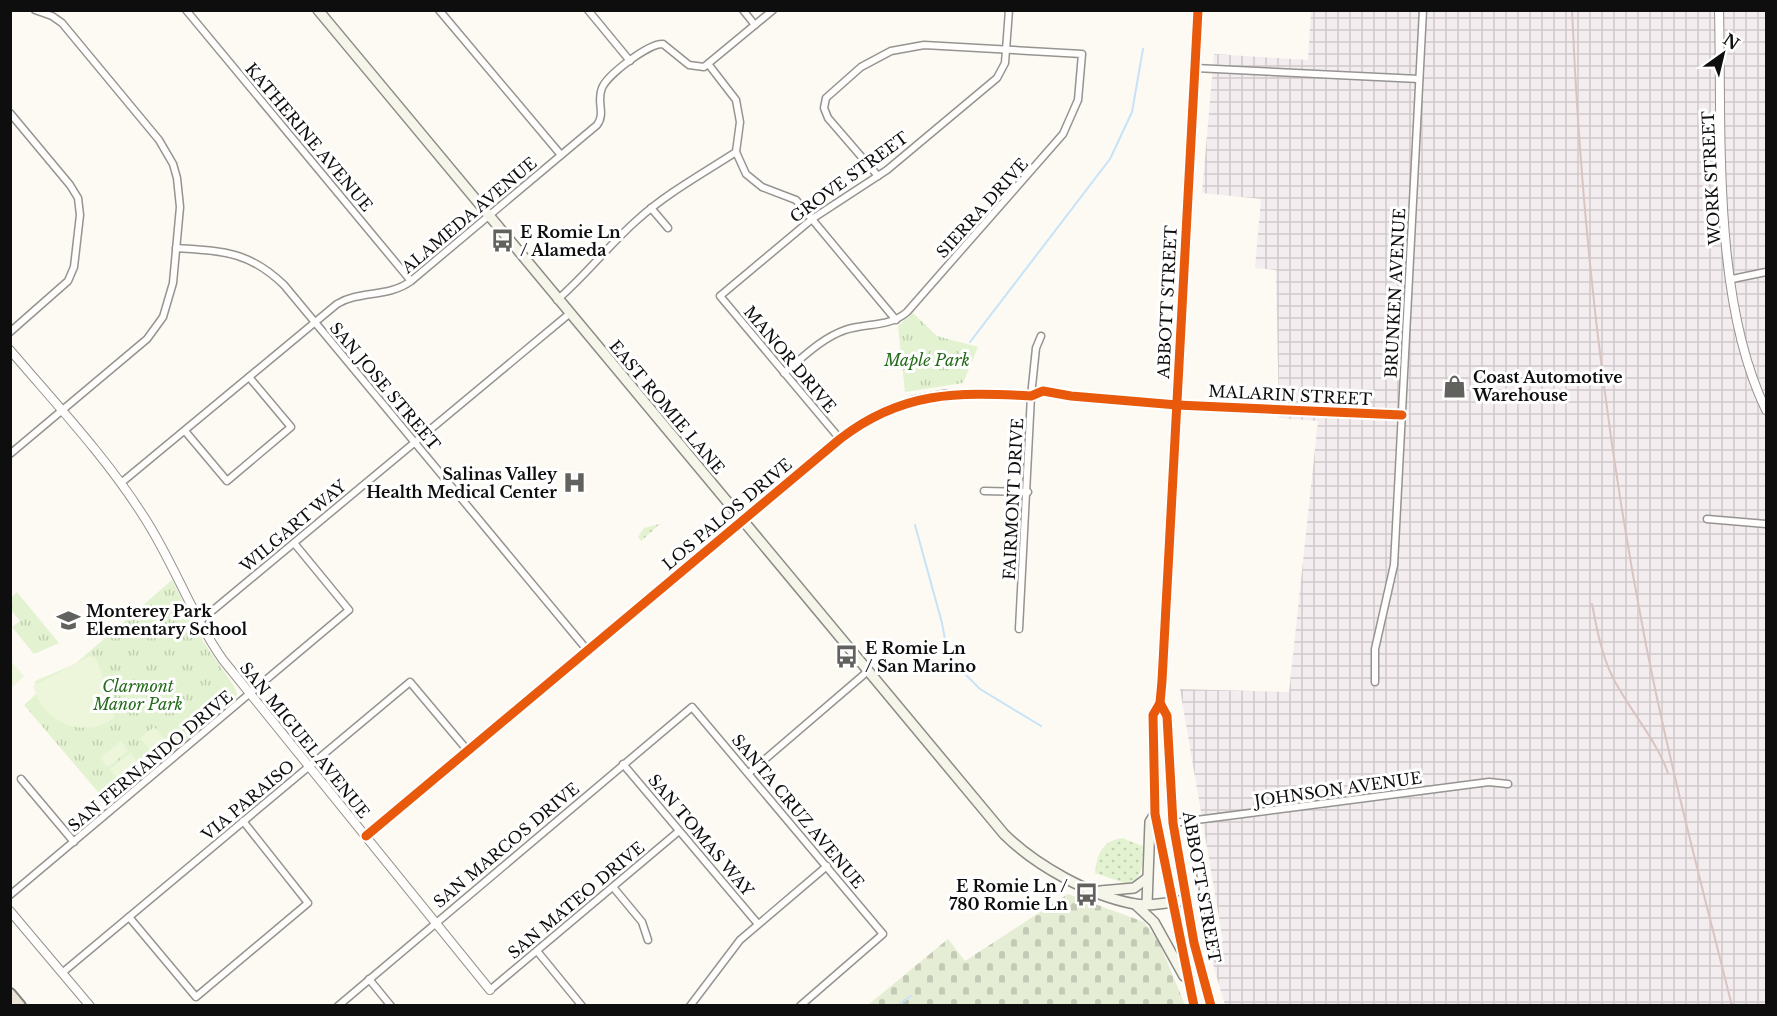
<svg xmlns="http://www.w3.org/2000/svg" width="1777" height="1016" font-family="'Libre Baskerville',serif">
<defs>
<pattern id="industrial-grid" width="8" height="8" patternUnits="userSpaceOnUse" patternTransform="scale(1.5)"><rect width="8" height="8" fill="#f4edef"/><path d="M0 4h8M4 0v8" fill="none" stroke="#d0cacc"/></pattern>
<pattern id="grass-dots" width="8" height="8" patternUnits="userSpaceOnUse" patternTransform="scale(1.5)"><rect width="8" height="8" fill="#e3f3d1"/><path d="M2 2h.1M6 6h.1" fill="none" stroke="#c2cfb2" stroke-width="1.8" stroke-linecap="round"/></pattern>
<pattern id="cemetery-stones" width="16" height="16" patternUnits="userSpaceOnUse" patternTransform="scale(1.5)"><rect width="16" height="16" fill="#e6edd5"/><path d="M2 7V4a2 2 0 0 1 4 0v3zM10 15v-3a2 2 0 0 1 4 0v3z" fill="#c4cab6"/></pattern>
<pattern id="park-tufts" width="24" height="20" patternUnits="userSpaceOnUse" patternTransform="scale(1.5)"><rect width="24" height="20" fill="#e3f3d1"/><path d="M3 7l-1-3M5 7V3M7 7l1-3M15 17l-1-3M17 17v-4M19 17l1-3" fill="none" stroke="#c2cfb2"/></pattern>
</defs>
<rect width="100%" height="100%" fill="#fcfaf2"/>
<polygon fill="url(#industrial-grid)" points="1311,11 1766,11 1766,1005 1225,1005 1210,954 1223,941 1180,689 1289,692 1318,421 1279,418 1276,270 1255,268 1261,199 1202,193 1214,54 1308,60"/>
<g fill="url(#grass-dots)">
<polygon points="660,524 641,541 638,537 644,528"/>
<path d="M1122 838 1143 846C1142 861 1145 878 1127 884L1095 873C1097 855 1102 841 1122 838Z"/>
</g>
<polygon fill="url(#cemetery-stones)" points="1068,894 1144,922 1159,942 1185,1005 868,1005 948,939 965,961"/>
<g fill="url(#park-tufts)">
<polygon points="913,313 937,336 978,347 963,383 905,392 898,326"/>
<polygon points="172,580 204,643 234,686 237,694 235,699 109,805 24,705 36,694 35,681 75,664"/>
<polygon points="17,592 59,643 34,654 12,627 20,621 11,610 11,598"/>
</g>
<g fill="#edf6db">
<path d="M90 656 95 658 99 666 114 718C82 740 43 722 33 686Z"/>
<polygon points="11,661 24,676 11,688 10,688"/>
<polygon points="154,727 165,740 151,751 140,738"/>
<polygon points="121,741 128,751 108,767 100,758"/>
<polygon points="131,753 138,763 118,779 110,769"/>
</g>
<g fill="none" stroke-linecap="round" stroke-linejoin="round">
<g stroke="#c7e3f8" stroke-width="2">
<polyline points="970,342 1110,159 1132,112 1143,49"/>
<polyline points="915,525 942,623 946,645 954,663 980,689 1041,726"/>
<polyline points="897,1006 911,996"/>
</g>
<defs>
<g id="minor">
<polyline points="186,10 411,281"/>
<polyline points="439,10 561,155"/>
<polyline points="588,10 630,61"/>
<polyline points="743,10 755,25"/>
<polyline points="709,65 736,100 740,122 736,152 746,174 762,187 796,200 896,320"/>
<polyline points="1195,68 1419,79"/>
<polyline points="10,113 70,185 78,198 80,215 74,267 68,281 10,332"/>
<polyline points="651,208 668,228"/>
<path d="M176 248C222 251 249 251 284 285L588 651"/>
<polyline points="1732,279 1766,272"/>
<path d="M557 300C586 275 608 246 636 221 667 193 702 174 736 152"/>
<path d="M784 373C803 357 822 338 845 330 866 323 890 327 907 312L1063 134 1078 100 1082 54 924 45 891 51 861 67 826 98 824 108 828 118 878 176"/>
<polyline points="1177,405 1402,415"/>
<polyline points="185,431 227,481 291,427 249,377"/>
<polyline points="840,439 720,296 812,219 887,170 997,78 1005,63 1009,10"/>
<polyline points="10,454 147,339 163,317 173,283 180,207 177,178 173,164 159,140 62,23 52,16 35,10"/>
<path d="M121 483 337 304C360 290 388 298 411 281L597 125C606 113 596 102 602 88 607 75 649 43 663 44L689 65 704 67 773 10"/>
<polyline points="984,491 1028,492"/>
<polyline points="1707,519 1766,524"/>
<polyline points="200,621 569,314"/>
<polyline points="1019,629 1031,396 1036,348 1041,336"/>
<polyline points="1375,682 1375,649 1394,565 1423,10"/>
<polyline points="623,764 758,924"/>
<polyline points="749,773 868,671"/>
<polyline points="21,779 74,842"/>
<polyline points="1192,822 1204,896 1219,960"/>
<polyline points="1173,823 1489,782 1508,784"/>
<polyline points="613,887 642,922 648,940"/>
<polyline points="10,895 349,610 294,543"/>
<polyline points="129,917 196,997 308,903 243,821"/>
<polyline points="537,951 582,1006"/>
<polyline points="62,973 410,682 468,751"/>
<polyline points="369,979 391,1006"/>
<polyline points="490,990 679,831"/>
<polyline points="338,1006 692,707 883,934 800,1006"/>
<polyline points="690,1006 740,940 827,866"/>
</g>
<g id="tertiary">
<path d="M1719 10C1722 133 1712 299 1766 410"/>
<path d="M10 350C56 404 106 457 144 517 174 563 192 616 223 660L490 990"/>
<polyline points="366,836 840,439 886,410 914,400 946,394 1031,396 1043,391 1071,396 1177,405"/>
<polyline points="10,911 90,1006"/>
</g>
<g id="secondary">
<path d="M318 10 1004 834C1035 865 1090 896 1135 904 1151 907 1170 902 1186 900"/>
<polyline points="1160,703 1167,716 1173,823 1194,943 1211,1006"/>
<polyline points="1100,891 1134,888 1146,879"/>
<polyline points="1135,904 1154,922 1184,976"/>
<polyline points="1147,904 1150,822 1155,814"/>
<polyline points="1194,1006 1155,814 1153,715 1160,703 1162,681 1198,10"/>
</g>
<polyline id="trunk" points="10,994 20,1006"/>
</defs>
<use href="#minor" stroke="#959491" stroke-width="9"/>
<use href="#tertiary" stroke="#959491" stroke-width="10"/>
<use href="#secondary" stroke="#8c8b87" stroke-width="12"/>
<use href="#trunk" stroke="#82827e" stroke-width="14"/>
<use href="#minor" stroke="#fffefd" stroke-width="6"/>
<use href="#tertiary" stroke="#fffefd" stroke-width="8"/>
<use href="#secondary" stroke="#f5f5ea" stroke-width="9"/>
<use href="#trunk" stroke="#ece4d6" stroke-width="10"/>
<g stroke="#d9c4c2" stroke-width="2">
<path d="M1572 10C1581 224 1605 435 1646 645 1670 766 1702 886 1732 1006"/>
<path d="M1592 604C1597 629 1601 653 1612 676 1629 710 1655 737 1668 773"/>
</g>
<defs>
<g id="cycleway">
<polyline points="1160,703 1167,716 1173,823 1194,943 1211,1006"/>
<path d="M366 836 840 439C902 391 956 392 1031 396L1043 391 1071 396 1177 405 1402 415"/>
<polyline points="1194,1006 1155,814 1153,715 1160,703 1162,681 1198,10"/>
</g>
</defs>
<use href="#cycleway" stroke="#fff" stroke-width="13"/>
<use href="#cycleway" stroke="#e8590c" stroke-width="9"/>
</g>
<defs>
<symbol id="bus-bare" viewBox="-9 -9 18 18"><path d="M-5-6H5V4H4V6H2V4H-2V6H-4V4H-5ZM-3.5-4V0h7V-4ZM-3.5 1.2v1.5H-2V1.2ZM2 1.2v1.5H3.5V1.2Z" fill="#61615e" stroke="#fff" stroke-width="2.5" paint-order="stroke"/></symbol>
<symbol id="shop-bare" viewBox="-9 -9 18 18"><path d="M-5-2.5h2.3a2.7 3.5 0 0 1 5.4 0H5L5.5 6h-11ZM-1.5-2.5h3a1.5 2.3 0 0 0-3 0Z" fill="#61615e" stroke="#fff" stroke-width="2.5" paint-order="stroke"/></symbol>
<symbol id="hospital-bare" viewBox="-9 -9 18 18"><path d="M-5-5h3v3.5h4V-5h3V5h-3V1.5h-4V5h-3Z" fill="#61615e" stroke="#fff" stroke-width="2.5" paint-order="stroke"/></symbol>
<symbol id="school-bare" viewBox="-9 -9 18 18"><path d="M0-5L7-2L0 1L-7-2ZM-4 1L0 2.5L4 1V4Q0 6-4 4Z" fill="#61615e" stroke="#fff" stroke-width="2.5" paint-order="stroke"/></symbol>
</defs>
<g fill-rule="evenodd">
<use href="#bus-bare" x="486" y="224" width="33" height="33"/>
<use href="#shop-bare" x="1438" y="370" width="33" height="33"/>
<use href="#hospital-bare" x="558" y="466" width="33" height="33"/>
<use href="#school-bare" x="52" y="604" width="33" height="33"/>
<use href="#bus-bare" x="830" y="640" width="33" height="33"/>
<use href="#bus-bare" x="1070" y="878" width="33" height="33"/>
</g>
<g text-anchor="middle" stroke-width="6" stroke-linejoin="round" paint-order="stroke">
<g font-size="16" fill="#0e0e0e" stroke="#fff">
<text transform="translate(309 137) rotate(50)" y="6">KATHERINE AVENUE</text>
<text transform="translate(849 177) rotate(-36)" y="6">GROVE STREET</text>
<text transform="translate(1711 178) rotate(-93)" y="6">WORK STREET</text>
<text transform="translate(982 208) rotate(-48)" y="6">SIERRA DRIVE</text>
<text transform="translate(469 215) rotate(-40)" y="6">ALAMEDA AVENUE</text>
<text transform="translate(1395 293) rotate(-87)" y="6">BRUNKEN AVENUE</text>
<text transform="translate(1167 302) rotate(-87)" y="6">ABBOTT STREET</text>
<text transform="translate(790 359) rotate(50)" y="6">MANOR DRIVE</text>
<text transform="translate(385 386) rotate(50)" y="6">SAN JOSE STREET</text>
<text transform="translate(1290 395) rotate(3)" y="6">MALARIN STREET</text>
<text transform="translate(667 407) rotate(50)" y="6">EAST ROMIE LANE</text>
<text transform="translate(1013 499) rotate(-87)" y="6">FAIRMONT DRIVE</text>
<text transform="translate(727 514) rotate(-40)" y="6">LOS PALOS DRIVE</text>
<text transform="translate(293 526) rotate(-40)" y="6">WILGART WAY</text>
<text transform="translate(305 740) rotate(51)" y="6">SAN MIGUEL AVENUE</text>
<text transform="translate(150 761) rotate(-40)" y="6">SAN FERNANDO DRIVE</text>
<text transform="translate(1338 789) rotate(-8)" y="6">JOHNSON AVENUE</text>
<text transform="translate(248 800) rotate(-40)" y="6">VIA PARAISO</text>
<text transform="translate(798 811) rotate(50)" y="6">SANTA CRUZ AVENUE</text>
<text transform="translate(701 835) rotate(50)" y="6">SAN TOMAS WAY</text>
<text transform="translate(506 845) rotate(-40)" y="6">SAN MARCOS DRIVE</text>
<text transform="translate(1202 887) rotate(80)" y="6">ABBOTT STREET</text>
<text transform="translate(576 900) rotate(-40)" y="6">SAN MATEO DRIVE</text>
</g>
<g font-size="16" font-weight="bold" fill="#0e0e0e" stroke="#fff" text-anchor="start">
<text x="520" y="238">E Romie Ln<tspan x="520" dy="18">/ Alameda</tspan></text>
<text x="1473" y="383">Coast Automotive<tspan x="1473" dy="18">Warehouse</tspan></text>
<text x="557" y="480" text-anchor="end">Salinas Valley<tspan x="557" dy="18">Health Medical Center</tspan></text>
<text x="86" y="617">Monterey Park<tspan x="86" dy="18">Elementary School</tspan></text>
<text x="865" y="654">E Romie Ln<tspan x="865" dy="18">/ San Marino</tspan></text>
<text x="1068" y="892" text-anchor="end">E Romie Ln /<tspan x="1068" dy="18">780 Romie Ln</tspan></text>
</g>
<g font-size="16" font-style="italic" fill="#246b1a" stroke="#fff">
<text x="927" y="366">Maple Park</text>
<text x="138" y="692">Clarmont<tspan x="138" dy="18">Manor Park</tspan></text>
</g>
</g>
<rect width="1777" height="1016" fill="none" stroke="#0e0e0e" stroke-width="24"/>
<g transform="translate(1723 54) rotate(34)" stroke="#ffffff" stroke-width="4.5" paint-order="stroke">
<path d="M0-4.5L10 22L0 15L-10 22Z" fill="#0e0e0e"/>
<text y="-9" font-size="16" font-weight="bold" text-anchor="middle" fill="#0e0e0e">N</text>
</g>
</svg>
